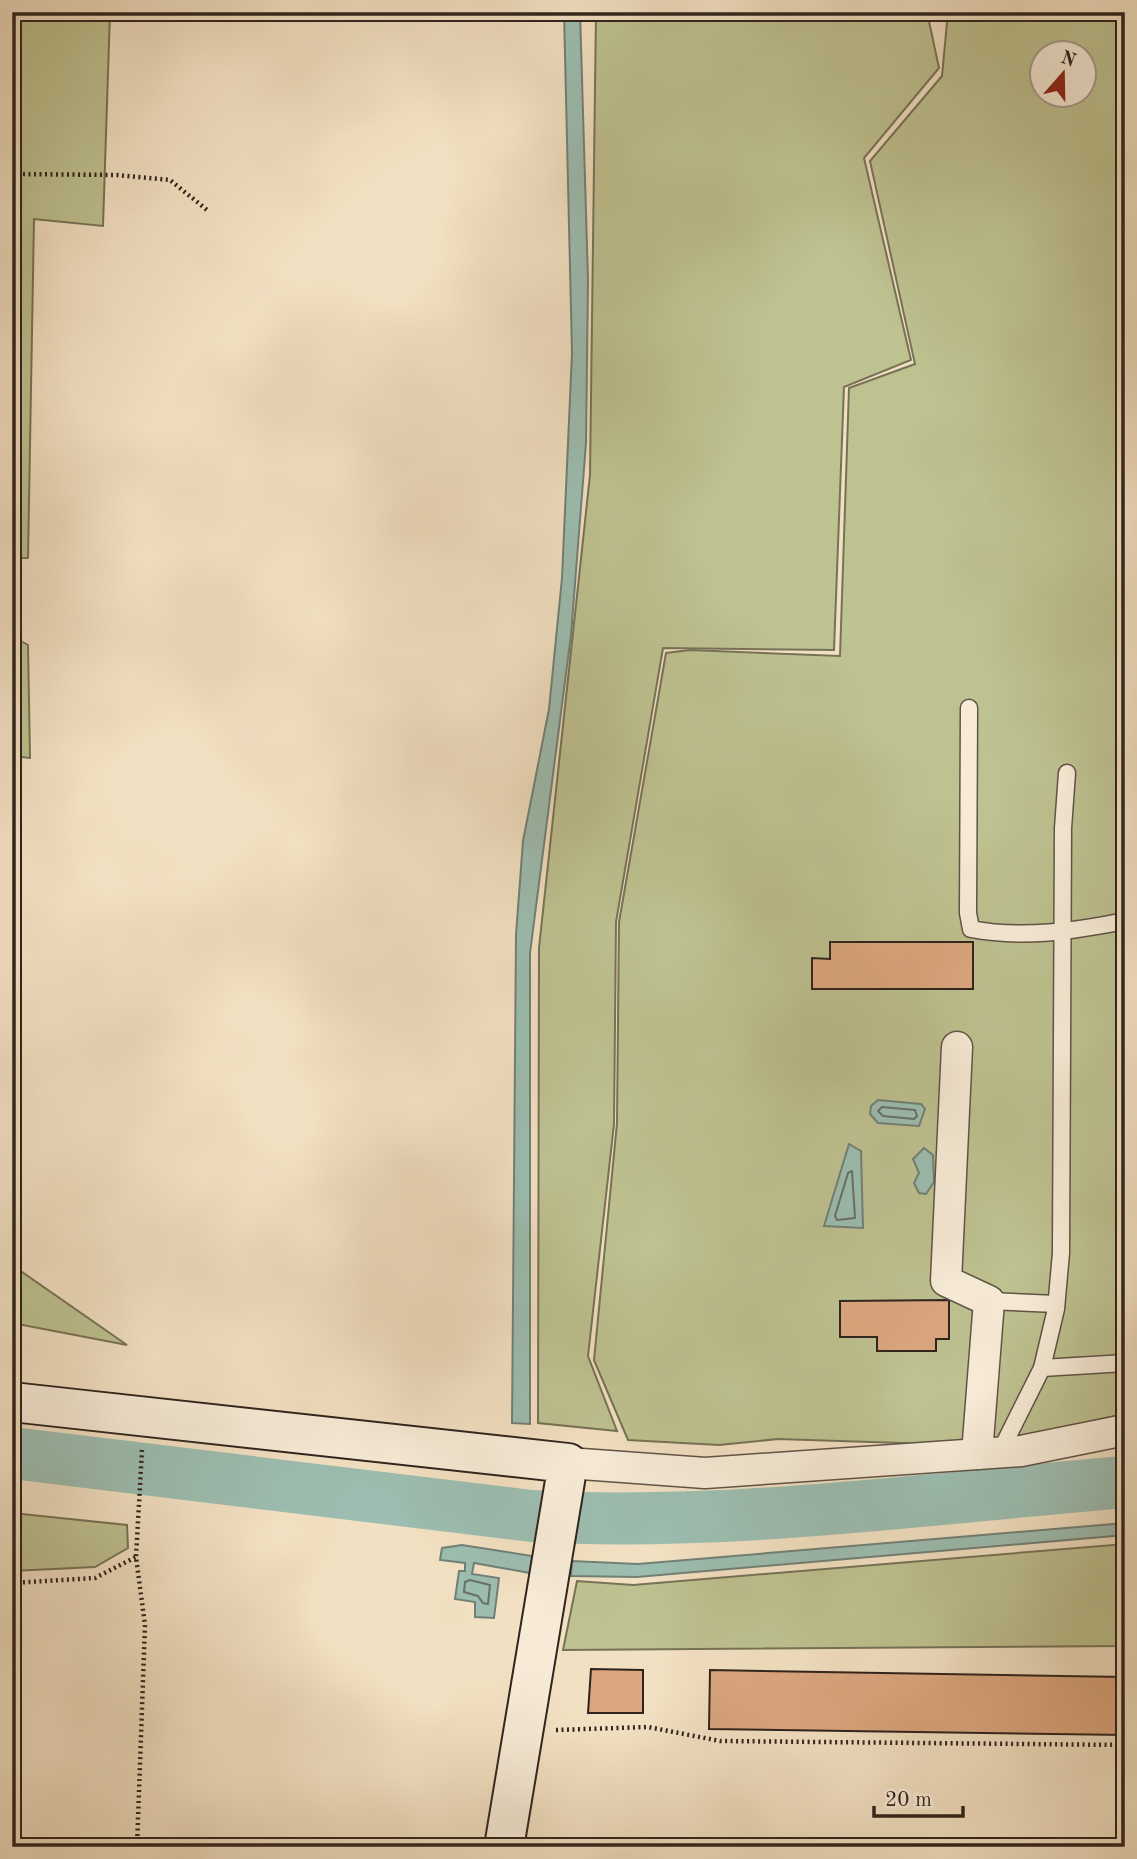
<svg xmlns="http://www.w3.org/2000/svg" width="1137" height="1859" font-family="'Old Standard TT',serif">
<rect width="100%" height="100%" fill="#f2e0c2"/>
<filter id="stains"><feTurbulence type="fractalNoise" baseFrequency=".00286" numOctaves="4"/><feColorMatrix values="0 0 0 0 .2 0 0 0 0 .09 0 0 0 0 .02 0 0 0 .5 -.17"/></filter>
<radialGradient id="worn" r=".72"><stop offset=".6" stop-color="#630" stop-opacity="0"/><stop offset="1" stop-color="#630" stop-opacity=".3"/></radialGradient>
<g fill="#bec190" stroke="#777257" stroke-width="2" fill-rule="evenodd">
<polygon points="12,12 110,12 103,226 34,219 28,558 12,558"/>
<polygon points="596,12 927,12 939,68 864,158 911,360 844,387 834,650 663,648 616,922 614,1124 588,1356 617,1431 538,1423 539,948 590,475"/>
<path d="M948 12H1125V1414L1028 1435 962 1445 778 1439 719 1445 628 1440 594 1360 617 1123 619 922 666 653 690 650 840 656 849 388 915 364 870 161 942 76ZM1042 52H1084V94H1042Z"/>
<polygon points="12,636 28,645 30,758 12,756"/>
<polygon points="12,1265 127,1345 12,1323"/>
<polygon points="12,1513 127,1525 128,1548 95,1567 12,1571"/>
<polygon points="1125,1544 1125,1646 563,1650 577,1581 633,1585"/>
</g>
<g fill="#9cbdb0" stroke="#718076" stroke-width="2">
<polygon points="564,12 580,12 588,279 586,443 571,635 530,953 530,1424 512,1423 516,935 523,841 549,709 562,578 572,353"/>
<polygon points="878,1100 921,1104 925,1109 919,1126 878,1123 870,1114 871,1106"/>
<polygon points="849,1144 861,1151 863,1228 824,1226"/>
<polygon points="924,1148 933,1155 934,1182 926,1194 919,1193 914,1183 919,1173 913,1159"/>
<polygon points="1125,1523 1125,1535 637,1577 571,1576 572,1561 638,1564"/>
<polygon points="462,1545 532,1556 530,1573 474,1563 472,1574 499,1578 494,1618 475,1617 475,1602 455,1599 459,1571 465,1571 465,1563 440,1560 442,1548"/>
<polygon points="641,1841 750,1844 750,1847 641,1847"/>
<rect x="762" y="1844" width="103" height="3"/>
</g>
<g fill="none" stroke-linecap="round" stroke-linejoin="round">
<g stroke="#667067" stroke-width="2">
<polygon points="882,1107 915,1110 917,1116 914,1119 883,1116 878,1111"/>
<polygon points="852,1171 855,1218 837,1220 835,1216 848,1173"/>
<polygon points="470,1580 490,1585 488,1604 483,1603 478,1596 464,1592 465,1582"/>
</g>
<path stroke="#9cbdb0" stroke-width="52" d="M12 1453 532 1516C725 1527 932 1498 1125 1482"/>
</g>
<g fill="#dba67f" stroke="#30241e" stroke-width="2">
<polygon points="830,942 973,942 973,989 812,989 812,958 830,959"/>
<polygon points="949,1300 949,1339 936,1339 936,1351 877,1351 877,1337 840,1337 840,1301"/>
<polygon points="591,1669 643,1670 643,1713 588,1713"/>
<polygon points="710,1670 1125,1677 1125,1735 709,1729"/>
<polygon points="576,1838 627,1840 627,1847 575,1847"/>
</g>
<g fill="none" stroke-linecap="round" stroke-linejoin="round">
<defs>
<g id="lane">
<path d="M969 708 968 913 971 929C1024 939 1073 931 1125 921"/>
<polyline points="989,1301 1056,1304"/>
<polyline points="1042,1368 1125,1363"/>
<polyline points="1000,1452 1042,1368 1056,1309 1061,1253 1063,828 1067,773"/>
</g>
<g id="street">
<polyline points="957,1047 946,1281 989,1301 977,1454"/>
<polyline points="568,1463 705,1473 1021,1451 1125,1430"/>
</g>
<polyline id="secondary" points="12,1402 568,1463 504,1847"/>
</defs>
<use href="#lane" stroke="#605347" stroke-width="19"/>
<use href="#street" stroke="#605347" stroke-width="33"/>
<use href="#secondary" stroke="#30241e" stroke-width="42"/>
<g stroke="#30241e" stroke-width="4.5" stroke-dasharray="2 3.5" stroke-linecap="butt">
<polyline points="12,174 117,175 170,180 207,210"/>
<polyline points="12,1583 95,1578 136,1557"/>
<polyline points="556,1730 648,1727 720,1741 1125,1745"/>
<polyline points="137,1847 145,1625 136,1557 142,1450"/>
</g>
<use href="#lane" stroke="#f7ebd7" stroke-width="16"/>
<use href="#street" stroke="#f7ebd7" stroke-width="30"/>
<use href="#secondary" stroke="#f7ebd7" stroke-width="38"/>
</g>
<rect width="1137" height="1859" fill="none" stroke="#f2e0c2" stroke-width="42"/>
<rect x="14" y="14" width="1109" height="1831" fill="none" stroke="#30241e" stroke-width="3.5"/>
<rect x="21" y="21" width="1095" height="1817" fill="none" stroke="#30241e" stroke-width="2"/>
<g transform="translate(1063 74) rotate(20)"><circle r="33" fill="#f7ebd7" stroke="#a79b8d" stroke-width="2"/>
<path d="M0-5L12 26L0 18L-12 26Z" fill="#8f2418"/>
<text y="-10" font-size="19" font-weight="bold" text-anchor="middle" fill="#30241e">N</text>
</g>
<path d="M874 1806v10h89v-10" fill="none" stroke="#30241e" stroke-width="3.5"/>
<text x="885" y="1806" font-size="21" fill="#30241e" stroke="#f7ebd7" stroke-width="5" paint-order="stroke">20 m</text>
<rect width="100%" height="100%" filter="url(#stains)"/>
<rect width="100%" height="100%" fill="url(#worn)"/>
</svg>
